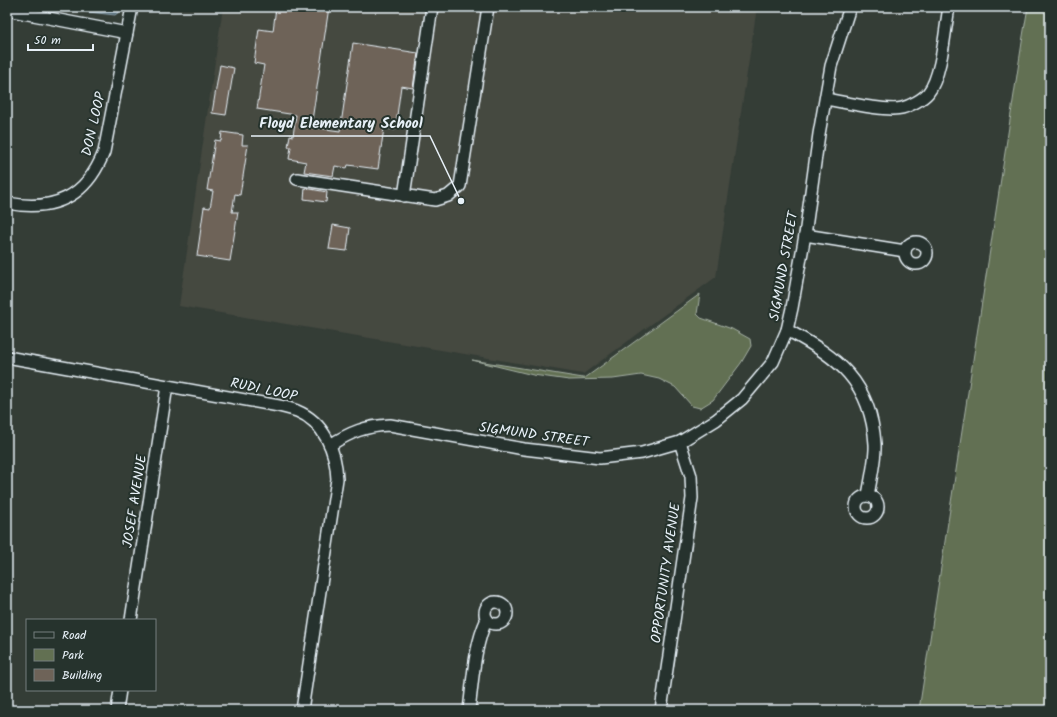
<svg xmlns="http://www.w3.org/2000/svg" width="1057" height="717" font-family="Kalam,sans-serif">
<rect width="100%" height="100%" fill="#343d36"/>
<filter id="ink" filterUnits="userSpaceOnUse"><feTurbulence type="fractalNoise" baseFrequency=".025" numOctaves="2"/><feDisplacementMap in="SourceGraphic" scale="8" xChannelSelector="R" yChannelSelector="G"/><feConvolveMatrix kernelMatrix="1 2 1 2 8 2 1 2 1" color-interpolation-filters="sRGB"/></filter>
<g filter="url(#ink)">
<polygon fill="#454840" points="223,7 757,7 716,277 583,374 179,306"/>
<g fill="#627052" stroke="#a5b0a5">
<polygon points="1028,7 1050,7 1050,710 919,710 1023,36"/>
<polygon points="700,294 697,314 701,318 732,329 750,339 751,346 741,363 713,400 700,408 692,406 675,387 659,379 641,375 613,379 569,380 533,375 472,360 583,378 585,378"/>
</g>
<polygon fill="#4d6672" stroke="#8b9ea8" points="44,7 124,7 123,9 115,15"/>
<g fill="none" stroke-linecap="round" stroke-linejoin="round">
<polyline stroke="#aab9c2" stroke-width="1" points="80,7 114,11 119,7"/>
</g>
<g fill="#6e6358" stroke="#e8f1f8">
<polygon points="276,7 329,7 311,127 340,131 353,43 418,53 413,88 401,86 395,130 384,128 378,169 348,165 347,168 335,166 333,176 304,172 306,162 289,159 291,147 288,147 290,135 293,136 296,115 257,109 264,65 254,63 259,29 273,31"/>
<polygon points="220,65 234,68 226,115 212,113"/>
<polygon points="222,132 243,135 242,145 248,145 240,195 235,194 232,212 238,212 230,261 197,256 204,207 210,208 213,191 207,190 215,140 221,141"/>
<polygon points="305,188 327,192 326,202 304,199"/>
<polygon points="333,225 350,228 347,251 329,249"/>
</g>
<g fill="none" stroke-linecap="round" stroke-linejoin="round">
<defs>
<g id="minor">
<polyline points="7,10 127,33"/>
<path d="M826 99C843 102 887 112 902 108 910 106 923 99 928 93 942 76 945 29 949 7"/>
<polyline points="297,179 435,200 448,196 460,186 488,7"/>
<polyline points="404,196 432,7"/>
<path d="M7 203C53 212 86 198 104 152L132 7"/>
<polyline points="805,235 905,251"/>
<circle cx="916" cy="253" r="11"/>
<path d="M787 330C838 357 871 382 875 444 876 458 870 482 868 496"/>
<path d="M7 357 279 406C285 407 291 409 297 411 324 422 336 451 337 479L302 710"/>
<path d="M330 445C351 432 365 426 390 425L524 449 600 458 642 453 680 442 716 420 742 399 773 362 787 330 792 308 805 235 819 134 831 66 850 7"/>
<circle cx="867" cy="507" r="11"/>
<circle cx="496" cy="613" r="11"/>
<polyline points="131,620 167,386"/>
<polyline points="117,710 120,690"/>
<path d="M469 710C473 680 474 646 487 619"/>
<polyline points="661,710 692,498 691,476 680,442"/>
</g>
</defs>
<use href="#minor" stroke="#e8f1f8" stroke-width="14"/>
<use href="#minor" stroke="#26332d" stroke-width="11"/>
</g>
</g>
<g text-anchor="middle" stroke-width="4" stroke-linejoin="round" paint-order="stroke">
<g font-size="14" fill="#e8f1f8" stroke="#26332d">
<text transform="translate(93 124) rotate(-77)" y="5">DON LOOP</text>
<text transform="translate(783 266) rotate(-80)" y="5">SIGMUND STREET</text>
<text transform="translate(264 389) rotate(12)" y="5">RUDI LOOP</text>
<text transform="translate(534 434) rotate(8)" y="5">SIGMUND STREET</text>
<text transform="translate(134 501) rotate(-81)" y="5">JOSEF AVENUE</text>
<text transform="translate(665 573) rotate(-82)" y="5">OPPORTUNITY AVENUE</text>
</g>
</g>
<path fill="none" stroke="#e8f1f8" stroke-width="1.5" d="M461 201L430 136H251"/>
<circle fill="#e8f1f8" stroke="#26332d" stroke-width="1.5" cx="461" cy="201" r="4"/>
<g font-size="15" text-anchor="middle" font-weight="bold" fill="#e8f1f8" stroke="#26332d" stroke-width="4" stroke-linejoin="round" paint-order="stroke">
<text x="341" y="128">Floyd Elementary School</text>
</g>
<rect width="1057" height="717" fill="none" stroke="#26332d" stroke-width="24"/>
<rect x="12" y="12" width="1033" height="693" fill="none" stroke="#e8f1f8" stroke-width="1.5" filter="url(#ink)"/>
<rect x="26" y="619" width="130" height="72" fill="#26332d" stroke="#747f7e"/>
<rect x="34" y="632" width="20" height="6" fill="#26332d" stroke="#747f7e"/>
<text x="62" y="639" font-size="12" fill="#e8f1f8">Road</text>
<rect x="34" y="649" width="20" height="12" fill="#627052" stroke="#747f7e"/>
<text x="62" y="659" font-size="12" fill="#e8f1f8">Park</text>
<rect x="34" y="669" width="20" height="12" fill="#6e6358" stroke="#747f7e"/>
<text x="62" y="679" font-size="12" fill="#e8f1f8">Building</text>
<path d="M28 44v6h65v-6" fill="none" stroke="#e8f1f8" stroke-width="2"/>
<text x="34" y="44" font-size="12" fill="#e8f1f8" stroke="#26332d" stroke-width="3" paint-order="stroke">50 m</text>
</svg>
